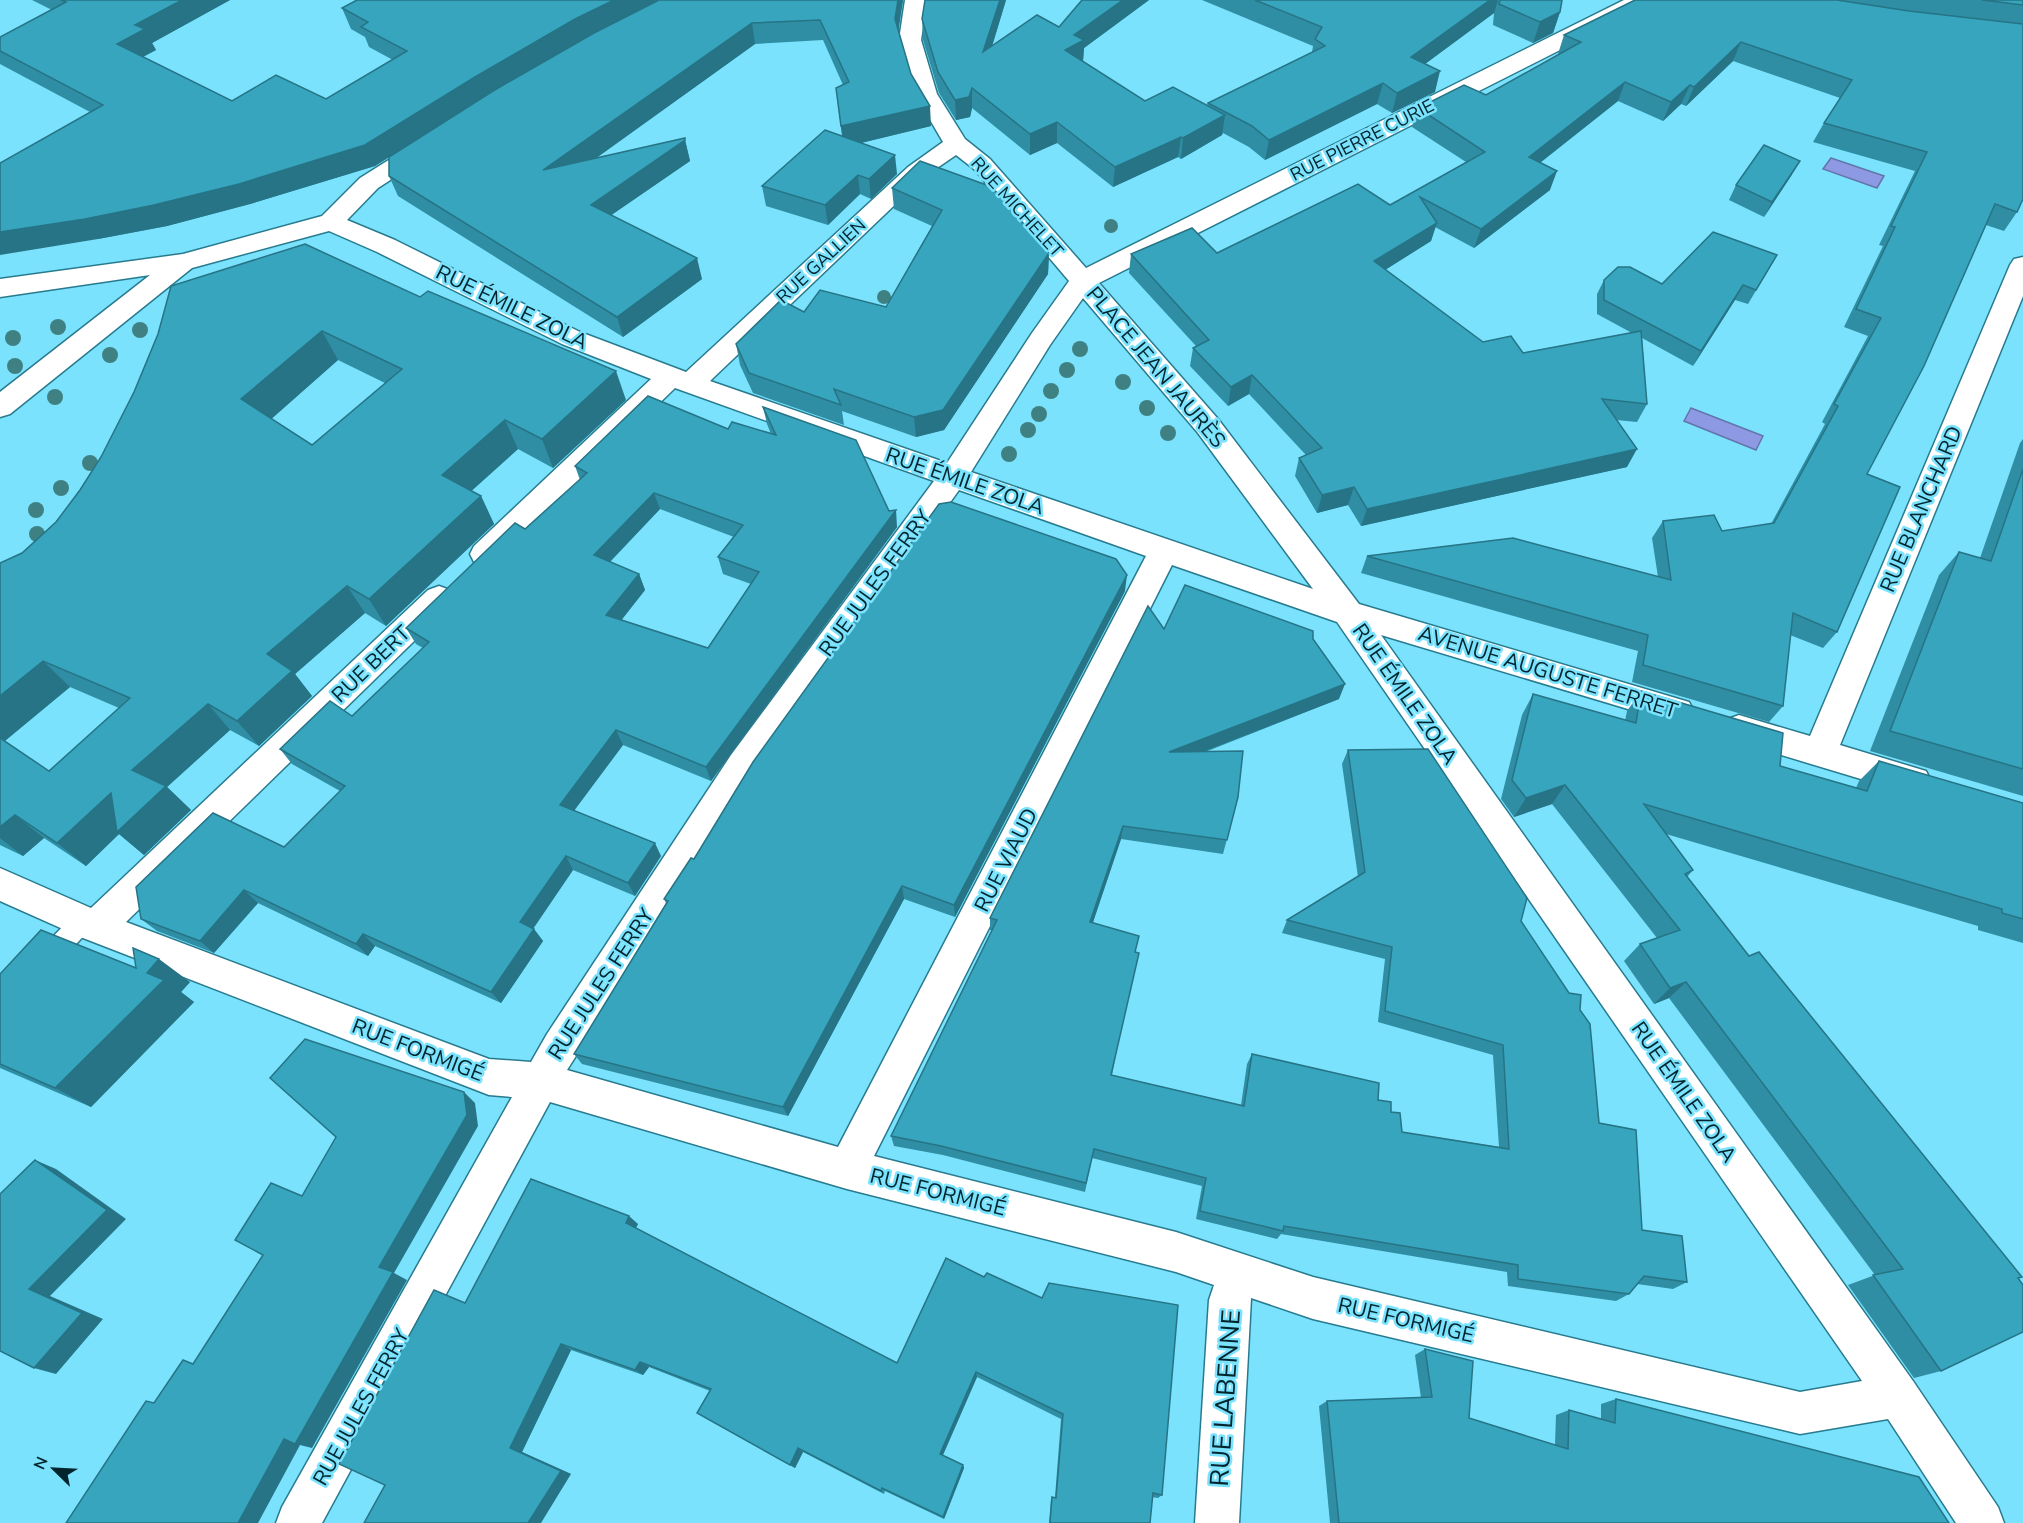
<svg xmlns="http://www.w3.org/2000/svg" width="2023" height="1523" font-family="'Nunito Sans',sans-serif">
<rect width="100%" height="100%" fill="#7ae2fd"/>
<g fill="#8d99e2" stroke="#6376ab" stroke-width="1.5">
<polygon points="1831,158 1884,176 1877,188 1823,169"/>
<polygon points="1691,408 1763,436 1756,450 1684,421"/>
</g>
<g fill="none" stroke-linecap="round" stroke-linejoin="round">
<defs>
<polygon id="lane" points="83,911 91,914 94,921 91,928 54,968 46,971 38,968 35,960 38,952 75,914"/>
<g id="street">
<path d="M905 0H927L921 40 937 94 965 139 990 159 1086 268 1624 0H1652L1649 5 1099 283 1218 419 1359 604 1689 702 1694 711 1689 720 1678 724 1381 635 1913 1381 1998 1507 2004 1523H1956L1888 1419 1800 1434 1313 1319 1251 1298 1239 1523H1195L1209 1300 1214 1285 1176 1272 847 1189 550 1102 322 1523H276L282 1507 512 1097 489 1095 83 938 0 901V868L91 908 428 590 439 586 450 590 454 598 450 606 126 922 489 1059 531 1062 547 1034 731 755 934 481 675 388 496 562 485 565 474 562 470 554 474 546 651 379 562 344 377 252 329 231 192 268 10 414 0 417V392L150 275 0 297V279L183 254 322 216 360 178 419 141 427 139 435 141 439 146 435 151 378 188 347 220 395 240 580 332 686 372 908 167 943 142 915 94 899 40ZM956 155 974 169 1069 281 1032 333 947 463 710 381 924 177ZM1083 298 1198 433 1313 589 971 472 1050 345ZM959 490 1146 556 838 1147 567 1070 755 775ZM1172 565 1337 622 1862 1381 1800 1392 1313 1277 1176 1232 874 1156Z"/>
<polygon points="2023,257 2023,296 1840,745 1926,771 1931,781 1926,791 1914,795 1728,739 1723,729 1728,719 1739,715 1810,736 2010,265 2014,259"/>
</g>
</defs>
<use href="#lane" stroke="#287b8e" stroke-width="3"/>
<use href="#street" stroke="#287b8e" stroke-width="3"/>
<use href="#lane" fill="#fff" fill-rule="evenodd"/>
<use href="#street" fill="#fff" fill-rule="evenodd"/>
</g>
<g fill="#3f8182">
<circle cx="1111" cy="226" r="7"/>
<circle cx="884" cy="297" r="7"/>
<circle cx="58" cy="327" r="8"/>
<circle cx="140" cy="330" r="8"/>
<circle cx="13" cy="338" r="8"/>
<circle cx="1080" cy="349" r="8"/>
<circle cx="110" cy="355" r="8"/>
<circle cx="15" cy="366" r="8"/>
<circle cx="1067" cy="370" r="8"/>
<circle cx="1123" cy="382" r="8"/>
<circle cx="1051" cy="391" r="8"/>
<circle cx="55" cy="397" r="8"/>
<circle cx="1147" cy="408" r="8"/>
<circle cx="1039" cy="414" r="8"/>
<circle cx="1028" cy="430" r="8"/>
<circle cx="1168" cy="433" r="8"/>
<circle cx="1009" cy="454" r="8"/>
<circle cx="90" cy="463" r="8"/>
<circle cx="61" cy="488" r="8"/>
<circle cx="36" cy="510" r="8"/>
<circle cx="37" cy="534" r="8"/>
</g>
<g fill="#2f8ea3" fill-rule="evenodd">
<path d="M32 0H230L152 43 156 50 143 57 232 101 326 99 393 60 369 47 365 37 351 29 342 8 903 0 898 30 911 74 931 126 861 143 897 174 871 199 860 194 828 225 766 206 762 186 842 136 836 88 843 85 823 40 755 44 595 159 685 140 690 161 611 215 702 279 623 337 398 196 389 176 489 94 375 166 250 204 167 226 98 239 90 112 0 64V37L52 10ZM591 35 512 81 581 40Z"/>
<polygon points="925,0 1006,0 992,46 1059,27 1082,0 1149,0 1084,48 1083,61 1082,61 1145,101 1207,105 1208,103 1312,52 1313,46 1202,0 1562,0 1560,12 1553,33 1533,43 1493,25 1494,13 1425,64 1435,92 1392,113 1377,104 1265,160 1249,147 1223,133 1222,135 1181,159 1178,157 1113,187 1057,143 1030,155 972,108 970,117 956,120 939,93 923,40 922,19"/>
<polygon points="1635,0 2023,0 2023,199 2017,212 2004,231 1986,225 1867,474 1837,632 1823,648 1790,635 1783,706 1769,722 1632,682 1638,651 1361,573 1367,556 1658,577 1652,538 1663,521 1722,531 1771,524 1825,424 1822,422 1868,336 1844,327 1883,246 1879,245 1915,171 1813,142 1824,123 1840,98 1733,61 1686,106 1681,104 1663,121 1618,101 1540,163 1550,190 1474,248 1435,227 1431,241 1385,270 1483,342 1523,353 1632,333 1597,314 1597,294 1604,280 1662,284 1777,255 1748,304 1735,300 1693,366 1642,338 1647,404 1637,422 1616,420 1627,467 1361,526 1348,505 1317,513 1295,476 1299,458 1306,455 1249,394 1228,406 1190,366 1193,348 1196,346 1129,273 1131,254 1217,253 1390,205 1466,162 1412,127 1418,108 1486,95 1559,55 1558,54 1564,35"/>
<polygon points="1800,161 1791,176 1764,217 1729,200 1736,185"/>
<polygon points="892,188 1049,253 1048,274 944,430 916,437 842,411 844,425 753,393 740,365 736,344 804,312 886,307 932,226 894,209"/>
<path d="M171 286 626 400 553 468 518 449 471 491 481 496 494 524 386 626 365 613 295 674 312 696 259 746 230 730 167 787 191 810 144 855 119 834 86 866 44 838 23 856 0 845V563L22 553 56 522 80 490 101 457 134 392 158 334ZM338 360 385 383 312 445 271 419ZM70 687 119 708 49 771 5 741Z"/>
<path d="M763 407 889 511 897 527 711 781 623 745 574 810 661 856 635 896 573 870 533 928 543 941 501 1003 375 946 368 956 258 903 214 953 157 931 141 919 284 847 340 791 292 764 280 749 352 716 423 648 416 644 406 628 525 529 580 480 575 466 728 429 771 434 767 424ZM660 509 734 537 718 557 723 574 751 584 708 648 621 620 645 590 639 574 610 562Z"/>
<polygon points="2023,439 2023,796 1870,751 1939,575 1959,552 1980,558 2020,443"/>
<polygon points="1125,591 955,917 904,899 788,1116 582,1064 574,1054 666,903 664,899 694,859"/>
<polygon points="1164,629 1313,639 1339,699 1205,752 1238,797 1223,854 1121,839 1093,922 1135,952 1112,1075 1241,1105 1247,1064 1252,1054 1378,1100 1391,1112 1402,1132 1499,1147 1493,1055 1378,1022 1385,959 1282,933 1287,920 1358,877 1342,764 1348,750 1521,921 1580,1010 1599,1123 1642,1230 1687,1282 1673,1289 1637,1284 1629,1294 1616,1301 1508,1286 1507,1272 1281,1234 1277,1239 1196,1219 1202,1186 1092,1158 1085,1192 943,1155 894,1146 891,1136 992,930 990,930 990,918"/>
<polygon points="1641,691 1780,766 1856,788 1859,781 1879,761 2023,803 2023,943 1978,930 1978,926 1666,834 1693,870 1687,877 1749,956 2018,1278 1941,1371 1914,1378 1848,1285 1875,1275 1669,998 1654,1004 1624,961 1640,944 1657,938 1552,804 1514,817 1501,799 1522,715 1533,694 1625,721 1627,711"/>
<polygon points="136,968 190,982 181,992 194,1002 91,1107 0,1068 0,974"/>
<polygon points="638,1224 636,1228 897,1363 946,1258 1162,1495 1158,1498 1152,1497 1150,1523 1049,1523 1051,1499 1052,1497 1055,1497 1061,1419 977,1377 943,1455 963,1465 964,1468 944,1519 885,1491 884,1494 803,1452 795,1468 705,1418 710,1391 649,1367 643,1375 571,1350 522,1452 571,1474 385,1485 465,1303"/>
<polygon points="1425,1349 1469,1418 1555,1445 1556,1415 1569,1410 1601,1419 1601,1404 1616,1399 1949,1523 1330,1523 1319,1406 1327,1401 1421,1398 1415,1355"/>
</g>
<g fill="#267485">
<polygon points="182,0 230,0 152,43 156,50 129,64 117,44 135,25"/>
<polygon points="614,0 659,0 581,40 482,98 375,166 250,204 167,226 98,239 0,255 0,232 475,77 575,19"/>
<polygon points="898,0 903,0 897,40 895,19"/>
<polygon points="1000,0 1006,0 984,73 983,52"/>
<polygon points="1123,0 1149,0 1084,48 1083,61 1064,71 1065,50 1074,35"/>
<polygon points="1490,0 1498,0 1494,13 1406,78 1411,57"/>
<polygon points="1560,12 1553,33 1533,43 1540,22"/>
<polygon points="752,23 755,44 550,191 543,170"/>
<polygon points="1741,42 1733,61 1686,106 1694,87"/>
<polygon points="1440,71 1435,92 1392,113 1397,93"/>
<polygon points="1625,82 1618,101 1523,176 1529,157"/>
<polygon points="1383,83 1377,104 1265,160 1269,140"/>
<polygon points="1690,85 1681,104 1663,121 1671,102"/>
<polygon points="972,88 972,108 970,117 956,120 955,100"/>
<polygon points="930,106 931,126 844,147 841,126"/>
<polygon points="1225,115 1222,135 1181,159 1183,138"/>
<polygon points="1057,122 1057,143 1030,155 1030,134"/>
<polygon points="1181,137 1178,157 1113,187 1115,167"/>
<polygon points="685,140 690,161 597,225 591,205"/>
<polygon points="895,155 897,174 871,199 869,179"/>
<polygon points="1800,161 1791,176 1764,217 1772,202"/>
<polygon points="1557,171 1550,190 1474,248 1481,229"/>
<polygon points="858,175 860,194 828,225 825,205"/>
<polygon points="1437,223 1431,241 1369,280 1374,261"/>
<polygon points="1049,253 1048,274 944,430 916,437 914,417"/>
<polygon points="697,258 702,279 623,337 617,317"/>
<polygon points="1743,285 1735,300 1693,366 1701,351"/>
<polygon points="322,331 338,360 260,429 241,399"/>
<polygon points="616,371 626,400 553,468 542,439"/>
<polygon points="1252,375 1249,394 1228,406 1231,387"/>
<polygon points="505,420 518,449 457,504 442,475"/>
<polygon points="1637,449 1627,467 1361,526 1367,509"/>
<polygon points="1354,487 1348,505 1317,513 1322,495"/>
<polygon points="654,493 660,509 601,571 594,555"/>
<polygon points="481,496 494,524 386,626 369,599"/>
<polygon points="896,510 897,527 711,781 706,767"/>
<polygon points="639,574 645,590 613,631 606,615"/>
<polygon points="1127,575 1125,591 955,917 954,905"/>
<polygon points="347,586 365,613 295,674 312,696 259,746 237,721 267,654"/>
<polygon points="43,661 70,687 1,744 0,743 0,696"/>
<polygon points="1345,684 1339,699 1166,766 1169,752"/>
<polygon points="208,704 230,730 167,787 191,810 144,855 119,834 86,866 57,843 132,770"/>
<polygon points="616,730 623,745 568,819 560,805"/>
<polygon points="1565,785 1552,804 1514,817 1526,798"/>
<polygon points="15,815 44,838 23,856 0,838 0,827"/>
<polygon points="1123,826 1121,839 1089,934 1090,922"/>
<polygon points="655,843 661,856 635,896 628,883"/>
<polygon points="566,856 573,870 529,935 520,922"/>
<polygon points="902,886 904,899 788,1116 783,1107"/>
<polygon points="244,890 258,903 214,953 200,941"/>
<polygon points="534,929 543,941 501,1003 491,992"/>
<polygon points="363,934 375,946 368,956 356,944"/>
<polygon points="159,959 190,982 181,992 194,1002 91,1107 55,1088 147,973"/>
<polygon points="1686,982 1669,998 1654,1004 1670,988"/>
<polygon points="464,1092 475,1103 478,1126 394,1273 407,1280 312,1448 300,1445 258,1523 238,1523 379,1267"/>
<polygon points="35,1160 56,1169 126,1219 50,1296 103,1319 56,1374 34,1368 29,1289"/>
<polygon points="629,1216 638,1224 634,1231 626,1223"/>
<polygon points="561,1344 571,1350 522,1452 571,1474 541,1523 528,1523 510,1448"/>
<polygon points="640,1362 649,1367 643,1375 635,1370"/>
<polygon points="976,1372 977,1377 942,1457 940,1454"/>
<polygon points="798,1448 803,1452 795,1468 790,1465"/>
<polygon points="963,1465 964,1468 944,1519 943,1517"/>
</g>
<g fill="#37a5be" stroke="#267485" stroke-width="1.5" fill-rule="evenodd">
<polygon points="61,0 182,0 135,25 145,29 117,44 232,101 276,75 326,99 407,51 361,27 368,22 342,8 357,0 614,0 575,19 475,77 365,145 239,184 154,205 85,219 0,232 0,163 103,105 0,51 0,37 66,2"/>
<polygon points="659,0 898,0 895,19 911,74 930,106 841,126 836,88 849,82 820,20 752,23 543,170 685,138 685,140 591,205 697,258 617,317 389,176 389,157 493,91 594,33"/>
<polygon points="925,0 1000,0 983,52 1037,15 1059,27 1082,0 1123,0 1074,35 1084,40 1065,50 1145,101 1173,87 1225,115 1183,138 1181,137 1115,167 1057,122 1030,134 972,88 969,97 955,100 938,72 922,19"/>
<polygon points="1255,0 1490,0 1411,57 1440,71 1397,93 1383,83 1269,140 1252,126 1208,103 1325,46 1315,39 1322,27"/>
<polygon points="1500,0 1562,0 1560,12 1540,22 1499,4"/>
<polygon points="1635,0 1837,0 1909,11 2023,24 2023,199 2017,212 1995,204 1924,366 1867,474 1900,487 1837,632 1793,613 1783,706 1643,665 1648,635 1367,556 1513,538 1671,580 1663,521 1714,515 1722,531 1774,523 1838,406 1834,404 1881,318 1856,309 1895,227 1891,226 1927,152 1824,123 1852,80 1741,42 1694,87 1690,85 1671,102 1625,82 1529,157 1557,171 1481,229 1420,197 1437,223 1374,261 1483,342 1511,336 1523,353 1641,331 1647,404 1602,399 1637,449 1367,509 1354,487 1322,495 1299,458 1322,448 1252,375 1231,387 1193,348 1209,340 1131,254 1192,228 1217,253 1358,184 1390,205 1485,152 1418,108 1464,85 1486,95 1581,42 1564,35"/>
<polygon points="1982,0 2023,0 2023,5"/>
<polygon points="825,130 895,155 869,179 858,175 825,205 762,186"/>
<polygon points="1764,145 1800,161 1772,202 1736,185"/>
<polygon points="920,161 992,187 1049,253 943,410 914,417 834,389 841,405 749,373 736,344 781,300 804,312 820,290 886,307 942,210 892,188"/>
<polygon points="1713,232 1777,255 1756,290 1743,285 1701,351 1604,300 1604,280 1618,267 1630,267 1662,284"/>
<path d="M305 244 420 297 428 291 616 371 542 439 505 420 442 475 481 496 369 599 347 586 267 654 292 671 237 721 208 704 132 770 166 786 117 832 111 793 57 843 15 815 0 827V738L49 771 130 698 43 661 0 696V563L22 553 56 522 80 490 101 457 134 392 158 334 171 286ZM322 331 402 369 312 445 241 399Z"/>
<path d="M648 396 728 429 732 422 776 435 763 407 856 440 889 511 896 510 706 767 616 730 560 805 655 843 628 883 566 856 520 922 534 929 491 992 363 934 356 944 244 890 200 941 141 919 136 887 213 813 284 847 345 786 280 749 330 701 352 716 429 642 406 628 515 523 525 529 587 473 575 466ZM654 493 743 525 718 557 759 572 708 648 606 615 639 574 594 555Z"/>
<polygon points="2023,469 2023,769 1890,731 1959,552 1991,561"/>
<polygon points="951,502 1116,559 1127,575 954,905 902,886 783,1107 574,1054 668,901 664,899 691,858 694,859 753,762 939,504"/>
<polygon points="1185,585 1313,631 1313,639 1345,684 1169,752 1243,751 1238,797 1227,840 1123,826 1090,922 1139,936 1135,952 1139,953 1111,1075 1244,1106 1252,1054 1379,1083 1378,1100 1391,1102 1391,1112 1400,1113 1402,1132 1509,1149 1503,1045 1385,1011 1392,947 1287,920 1365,872 1348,750 1428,749 1527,898 1521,921 1569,993 1581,995 1580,1010 1590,1024 1599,1123 1636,1130 1642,1230 1682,1236 1687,1282 1644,1276 1629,1294 1518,1279 1518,1265 1284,1226 1283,1231 1200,1211 1206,1178 1094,1149 1086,1183 941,1146 891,1136 997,920 990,918 1148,606 1164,629"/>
<polygon points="1641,691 1783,733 1780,766 1867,791 1879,761 2023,803 2023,919 2002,913 2002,909 1644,804 1693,870 1685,874 1749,956 1759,952 2022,1277 2018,1278 2023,1285 2023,1332 1941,1371 1873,1275 1903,1269 1686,982 1670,988 1640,944 1680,930 1565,785 1526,798 1512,780 1533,694 1636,723"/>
<polygon points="41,930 136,968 133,948 159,959 147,973 164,980 55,1088 0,1064 0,974"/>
<polygon points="305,1039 464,1092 467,1115 379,1267 393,1272 295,1444 284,1439 238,1523 66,1523 146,1401 154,1403 183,1360 193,1364 263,1255 235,1240 271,1183 302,1196 336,1137 270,1078"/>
<polygon points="35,1160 107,1210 29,1289 82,1313 34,1368 0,1351 0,1194"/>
<polygon points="531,1179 629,1216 626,1223 897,1363 946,1258 984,1277 987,1273 1042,1298 1049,1283 1178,1305 1162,1495 1153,1493 1150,1523 1050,1523 1052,1497 1056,1498 1063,1414 976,1372 940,1454 963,1465 943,1517 882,1488 881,1491 798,1448 790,1465 697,1413 711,1389 640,1362 635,1370 561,1344 510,1448 561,1471 528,1523 364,1523 385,1485 339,1464 434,1290 465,1303"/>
<polygon points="1425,1349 1473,1361 1469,1418 1568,1449 1569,1410 1615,1423 1616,1399 1919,1477 1949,1523 1339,1523 1327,1401 1432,1397"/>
</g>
<g text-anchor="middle" stroke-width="5" stroke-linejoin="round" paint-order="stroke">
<g font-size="18" fill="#02242c" stroke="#7ae2fd">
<text transform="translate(1362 140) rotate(-27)" y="6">RUE PIERRE CURIE</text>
<text transform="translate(1017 207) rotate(48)" y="6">RUE MICHELET</text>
<text transform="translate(821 261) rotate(-43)" y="6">RUE GALLIEN</text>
</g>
<g font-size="21" fill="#02242c" stroke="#7ae2fd">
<text transform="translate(512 307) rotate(26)" y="7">RUE ÉMILE ZOLA</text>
<text transform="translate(1156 367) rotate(50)" y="7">PLACE JEAN JAURÈS</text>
<text transform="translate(965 481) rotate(19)" y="7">RUE ÉMILE ZOLA</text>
<text transform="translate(1921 509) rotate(-67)" y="7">RUE BLANCHARD</text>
<text transform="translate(875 583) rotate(-54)" y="7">RUE JULES FERRY</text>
<text transform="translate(371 664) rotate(-44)" y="7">RUE BERT</text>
<text transform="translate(1548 672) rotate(17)" y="7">AVENUE AUGUSTE FERRET</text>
<text transform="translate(1405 694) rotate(55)" y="7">RUE ÉMILE ZOLA</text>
<text transform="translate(1006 860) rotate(-63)" y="7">RUE VIAUD</text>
<text transform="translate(601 984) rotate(-57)" y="7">RUE JULES FERRY</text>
<text transform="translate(418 1050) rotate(21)" y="7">RUE FORMIGÉ</text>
<text transform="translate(1684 1092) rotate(55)" y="7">RUE ÉMILE ZOLA</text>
<text transform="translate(938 1192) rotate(14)" y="7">RUE FORMIGÉ</text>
<text transform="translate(1406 1320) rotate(13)" y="7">RUE FORMIGÉ</text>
<text transform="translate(361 1407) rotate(-61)" y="7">RUE JULES FERRY</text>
</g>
<g font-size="26" fill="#02242c" stroke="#7ae2fd">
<text transform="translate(1225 1398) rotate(-86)" y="9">RUE LABENNE</text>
</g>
</g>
<g transform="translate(54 1469) rotate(294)" stroke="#7ae2fd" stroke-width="4.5" paint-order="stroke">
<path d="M0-4.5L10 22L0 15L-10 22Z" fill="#02242c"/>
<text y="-9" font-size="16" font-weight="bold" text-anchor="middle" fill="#02242c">N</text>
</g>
</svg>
